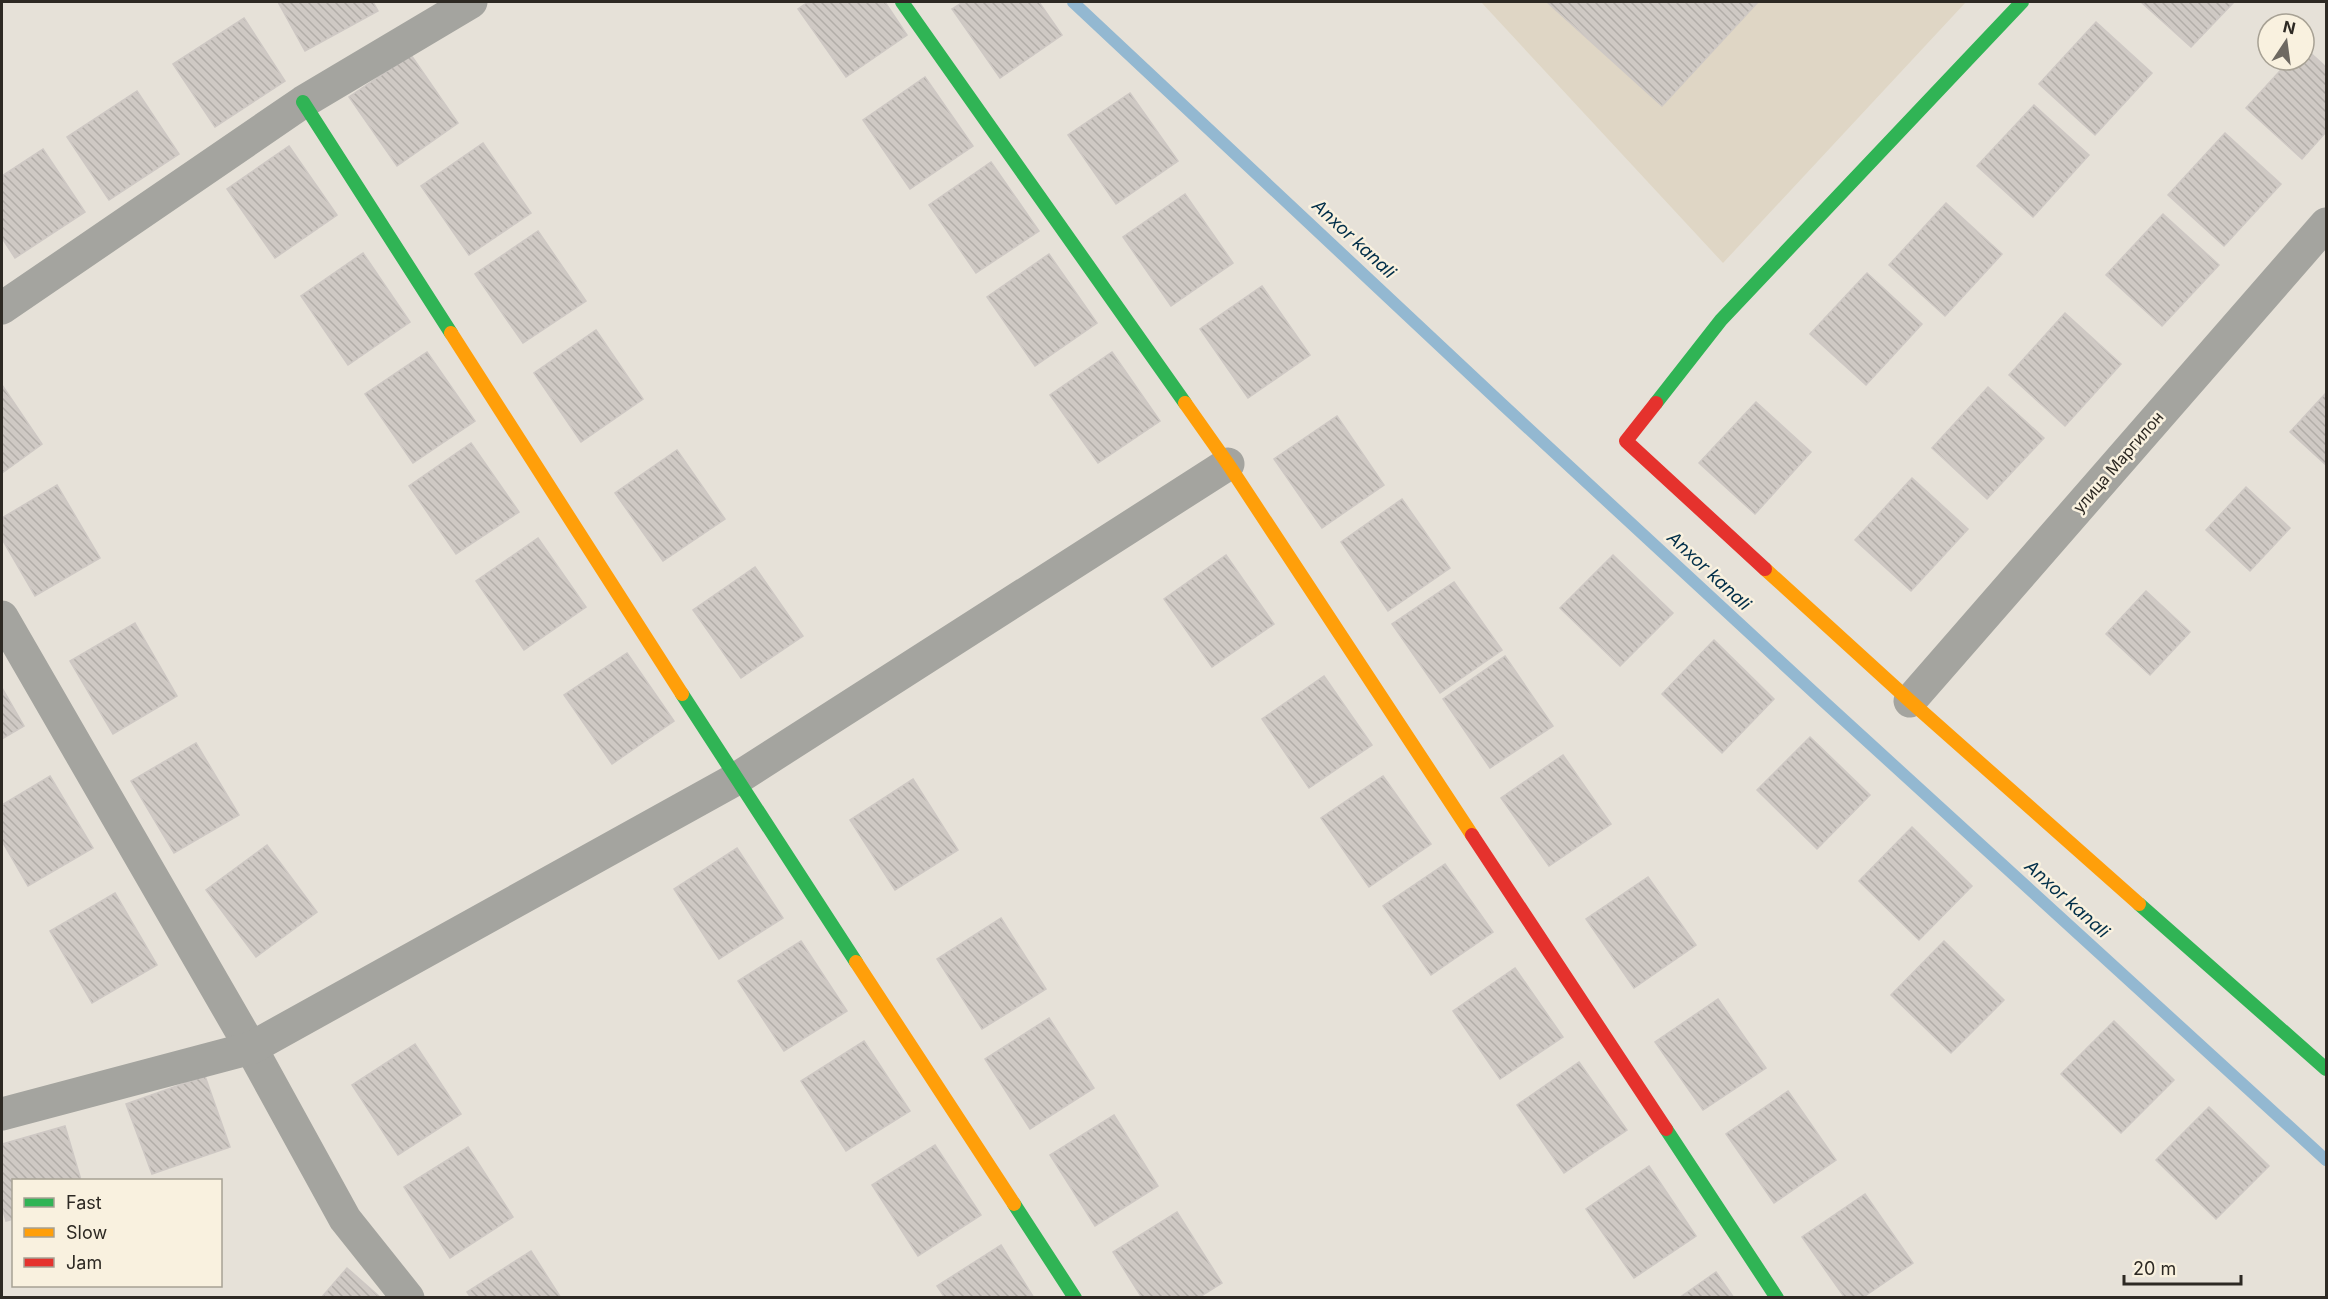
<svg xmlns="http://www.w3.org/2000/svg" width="2328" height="1299" font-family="Inter,sans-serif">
<defs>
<pattern id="building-back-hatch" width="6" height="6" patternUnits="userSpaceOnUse" patternTransform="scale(1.5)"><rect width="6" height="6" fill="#cfc9c4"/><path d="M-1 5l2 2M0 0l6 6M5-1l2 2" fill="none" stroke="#b2ada8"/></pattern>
</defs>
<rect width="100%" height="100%" fill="#e6e1d8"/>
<polygon fill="#dfd6c5" points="1481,2 1966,2 1723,263"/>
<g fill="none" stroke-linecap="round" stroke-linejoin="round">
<polyline stroke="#93b8d1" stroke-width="12" points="1073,2 1503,405 1821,699 2326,1160"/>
</g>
<g fill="url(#building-back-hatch)" stroke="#cec8c4" stroke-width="1.5">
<polygon points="278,2 373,2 378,11 305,51"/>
<polygon points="808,2 885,2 907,35 846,77 798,9"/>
<polygon points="963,2 1039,2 1062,35 1000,78 952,9"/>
<polygon points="1547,2 1758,2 1662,106"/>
<polygon points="2141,2 2234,2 2191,47"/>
<polygon points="244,18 285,81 215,127 173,64"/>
<polygon points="2096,22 2152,73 2095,135 2039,84"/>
<polygon points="2304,47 2326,67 2326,132 2302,159 2246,108 2290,60 2304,60"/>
<polygon points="411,55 458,123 397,166 349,97"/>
<polygon points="925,77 973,146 910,189 863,120"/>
<polygon points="137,91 179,154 109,200 67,137"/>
<polygon points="1130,93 1178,161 1116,204 1068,135"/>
<polygon points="2034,105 2089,155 2033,217 1977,166"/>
<polygon points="2225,133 2281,184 2224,246 2168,195"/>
<polygon points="483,143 531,213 469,255 421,186"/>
<polygon points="289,146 337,215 275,258 227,189"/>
<polygon points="43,149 85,212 15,258 2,238 2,176"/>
<polygon points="991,162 1039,231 976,273 929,205"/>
<polygon points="1185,194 1233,263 1171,306 1123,237"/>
<polygon points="1946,203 2002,254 1945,316 1889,265"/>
<polygon points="2163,214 2219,265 2162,326 2106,275"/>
<polygon points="538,231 586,301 523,343 475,274"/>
<polygon points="363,253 410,322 348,365 301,296"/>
<polygon points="1049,254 1097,323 1035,366 987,297"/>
<polygon points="1867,273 1922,324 1866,385 1810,334"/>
<polygon points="1262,286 1310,355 1248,398 1200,329"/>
<polygon points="2065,313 2121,364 2065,426 2009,375"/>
<polygon points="596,330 643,399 581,442 534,373"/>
<polygon points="427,352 475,421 413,463 365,394"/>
<polygon points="1112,352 1160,421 1098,463 1050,395"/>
<polygon points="2,385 42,444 2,473"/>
<polygon points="1988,387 2044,438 1987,499 1932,448"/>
<polygon points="2326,393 2326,465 2290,432"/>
<polygon points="1756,402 1811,452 1755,514 1699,463"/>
<polygon points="1337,416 1384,485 1322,528 1274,459"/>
<polygon points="471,443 519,512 456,554 409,486"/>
<polygon points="677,450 725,519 663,561 615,493"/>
<polygon points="1912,478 1968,529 1911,591 1855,540"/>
<polygon points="57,485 100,558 35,596 2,539 2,518"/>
<polygon points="2246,487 2290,528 2250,571 2206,530"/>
<polygon points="1402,499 1450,568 1388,611 1341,542"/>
<polygon points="538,538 586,607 524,650 476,581"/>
<polygon points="1226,555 1274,624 1212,667 1164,599"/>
<polygon points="1613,555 1673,613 1620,666 1560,608"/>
<polygon points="755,567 803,636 741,678 693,610"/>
<polygon points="1454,582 1502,650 1440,693 1392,624"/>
<polygon points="2146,591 2190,632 2150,675 2106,634"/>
<polygon points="135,623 177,696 113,734 70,661"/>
<polygon points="1714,640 1774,699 1722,753 1662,694"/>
<polygon points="627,653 674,721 612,764 564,695"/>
<polygon points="1505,656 1553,726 1490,768 1443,699"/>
<polygon points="1324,676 1372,745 1309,788 1262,719"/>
<polygon points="2,688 24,726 2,739"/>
<polygon points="1810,737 1870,795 1817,849 1757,790"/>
<polygon points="196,743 239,815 174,853 131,781"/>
<polygon points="1563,755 1611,824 1549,866 1501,798"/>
<polygon points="50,776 93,848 28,886 2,841 2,805"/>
<polygon points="1383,776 1431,844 1369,887 1321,818"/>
<polygon points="913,779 958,850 895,890 850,820"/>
<polygon points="1912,827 1972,886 1919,940 1859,881"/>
<polygon points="267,845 317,912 256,957 206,890"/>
<polygon points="737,848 783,918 719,959 674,889"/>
<polygon points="1445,864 1493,932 1431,975 1383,906"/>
<polygon points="1648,877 1696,945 1634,988 1586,919"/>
<polygon points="115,893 157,965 92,1003 50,931"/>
<polygon points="1001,918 1046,989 982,1029 937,959"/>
<polygon points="801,941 847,1011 784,1051 738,981"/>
<polygon points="1944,941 2004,1000 1951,1053 1891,995"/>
<polygon points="1515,968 1563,1037 1500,1079 1453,1011"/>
<polygon points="1718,999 1766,1068 1703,1110 1655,1042"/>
<polygon points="1049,1018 1094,1088 1030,1129 985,1059"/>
<polygon points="2114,1021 2174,1080 2121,1133 2061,1074"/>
<polygon points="864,1041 910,1111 846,1151 801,1081"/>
<polygon points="415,1044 461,1114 398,1155 352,1085"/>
<polygon points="1579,1062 1627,1130 1564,1173 1517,1105"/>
<polygon points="205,1076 230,1147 152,1174 126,1104"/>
<polygon points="1788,1091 1836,1160 1774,1203 1726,1134"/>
<polygon points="2209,1107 2269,1166 2216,1219 2156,1160"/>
<polygon points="1114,1115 1158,1186 1095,1226 1050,1155"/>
<polygon points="65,1126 81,1180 14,1180 14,1219 6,1221 2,1207 2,1144"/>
<polygon points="935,1145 981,1215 918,1256 872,1185"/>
<polygon points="468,1147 513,1217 450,1258 404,1187"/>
<polygon points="1649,1166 1696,1236 1634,1278 1586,1209"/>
<polygon points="1865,1194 1913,1263 1862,1298 1845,1298 1802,1237"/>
<polygon points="1177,1212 1222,1283 1198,1298 1142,1298 1113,1252"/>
<polygon points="1001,1245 1034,1298 945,1298 937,1286"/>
<polygon points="531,1251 561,1298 471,1298 467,1292"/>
<polygon points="347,1268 381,1298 321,1298"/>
<polygon points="1716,1272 1734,1298 1679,1298"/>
</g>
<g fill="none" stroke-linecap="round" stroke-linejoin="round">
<g stroke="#a4a49f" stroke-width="33">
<polyline points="2,308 303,102 471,2"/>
<polyline points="2,617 251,1048 345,1219 408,1298"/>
<polyline points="1910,701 2326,224"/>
<polyline points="2,1114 251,1048 736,779 1228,464"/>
</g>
<g stroke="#30b455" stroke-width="14">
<polyline points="902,2 1185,403"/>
<polyline points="303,102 451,333"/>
<polyline points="1656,403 1721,320 2022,2"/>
<polyline points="682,694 856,962"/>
<polyline points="2139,904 2326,1069"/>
<polyline points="1666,1129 1777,1298"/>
<polyline points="1014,1204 1075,1298"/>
</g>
<g stroke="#ff9f0a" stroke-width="14">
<polyline points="451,333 682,694"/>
<polyline points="1185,403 1228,464 1472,835"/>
<polyline points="1765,569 1910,701 2139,904"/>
<polyline points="856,962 1014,1204"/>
</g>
<g stroke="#e5322d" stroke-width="14">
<polyline points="1656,403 1626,441 1765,569"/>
<polyline points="1472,835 1666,1129"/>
</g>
</g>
<g text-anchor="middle" stroke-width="5" stroke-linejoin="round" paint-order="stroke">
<g font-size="16" fill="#2d2923" stroke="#f9f1df">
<text transform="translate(2118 462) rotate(-49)" y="6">улица Маргилон</text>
</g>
<g font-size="18" font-style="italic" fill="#002e48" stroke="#f9f1df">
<text transform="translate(1354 239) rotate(43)" y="6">Anxor kanali</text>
<text transform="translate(1709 571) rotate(43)" y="6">Anxor kanali</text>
<text transform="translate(2067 899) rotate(42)" y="6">Anxor kanali</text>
</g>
</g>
<rect width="2328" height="1299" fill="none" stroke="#2d2923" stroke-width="6"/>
<rect x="12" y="1179" width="210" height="108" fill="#f9f1df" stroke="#a7a194" stroke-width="1.5"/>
<rect x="24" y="1198" width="30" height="9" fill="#30b455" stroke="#a7a194" stroke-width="1.5"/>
<text x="66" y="1209" font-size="18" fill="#2d2923">Fast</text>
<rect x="24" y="1228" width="30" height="9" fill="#ff9f0a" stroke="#a7a194" stroke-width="1.5"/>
<text x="66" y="1239" font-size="18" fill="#2d2923">Slow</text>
<rect x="24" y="1258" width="30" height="9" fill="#e5322d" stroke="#a7a194" stroke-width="1.5"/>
<text x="66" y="1269" font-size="18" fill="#2d2923">Jam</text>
<g transform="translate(2286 42) rotate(13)"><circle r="28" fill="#f9f1df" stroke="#a7a194" stroke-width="1.5"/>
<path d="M0-4.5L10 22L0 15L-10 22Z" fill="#6e6962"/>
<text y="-9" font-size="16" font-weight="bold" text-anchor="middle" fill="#2d2923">N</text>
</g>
<path d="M2124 1275v9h117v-9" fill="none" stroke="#2d2923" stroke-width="3"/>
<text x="2133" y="1275" font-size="18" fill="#2d2923" stroke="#f9f1df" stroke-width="4.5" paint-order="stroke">20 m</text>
</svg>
